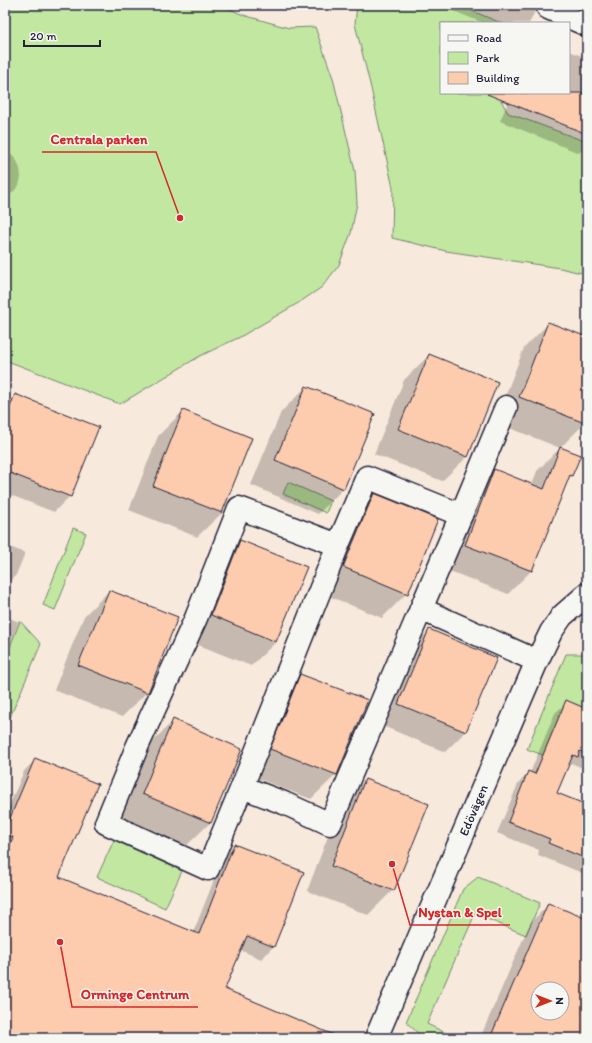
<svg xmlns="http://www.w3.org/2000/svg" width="592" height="1043" font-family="Itim,sans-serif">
<rect width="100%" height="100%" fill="#f8e9dd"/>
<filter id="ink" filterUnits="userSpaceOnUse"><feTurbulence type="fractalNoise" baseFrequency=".025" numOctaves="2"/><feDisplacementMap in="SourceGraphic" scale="8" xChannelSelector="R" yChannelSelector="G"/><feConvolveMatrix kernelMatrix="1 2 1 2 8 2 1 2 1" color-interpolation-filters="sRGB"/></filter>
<g filter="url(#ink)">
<g fill="#c2e7a1" stroke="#72846e">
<polygon points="5,5 221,5 243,15 289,28 315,27 333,78 355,171 357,203 351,233 339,265 322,287 300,302 240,337 200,356 120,404 5,360"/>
<polygon points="357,5 458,5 501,23 441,23 441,93 497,93 508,113 587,142 587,257 581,273 560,268 446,251 392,238 393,188 370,84 355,24"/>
<polygon points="288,482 331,501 326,513 283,494"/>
<polygon points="73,528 86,533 55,610 43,605"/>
<polygon points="20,621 41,644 5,729 5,660"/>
<polygon points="566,654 587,654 587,709 566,701 548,744 548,757 527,749"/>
<polygon points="114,840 182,871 165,908 97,877"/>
<polygon points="478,877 540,903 526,935 475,914 427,1024 446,1033 444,1038 426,1038 420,1035 406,1022 463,889"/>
</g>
<g fill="#0003" fill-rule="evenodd">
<polygon points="439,5 535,5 535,11 531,20 529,23 483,23"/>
<polygon points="569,51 587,58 587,146 579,153 500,121 512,93 569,93"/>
<polygon points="5,150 11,154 17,161 20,169 21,177 19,185 14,191 5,200"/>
<polygon points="549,323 587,338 587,418 585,423 560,448 579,456 571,476 567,480 531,571 508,594 442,568 471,494 494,470 532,485 537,471 560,448 495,422 524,348"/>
<polygon points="429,355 467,457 442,481 374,454 404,380"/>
<polygon points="306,387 373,415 343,489 318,514 251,485 281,412"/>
<polygon points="16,395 70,496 54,512 5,493 5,406"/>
<polygon points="183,411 222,513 197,537 129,510 158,436"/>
<polygon points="374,494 407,593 382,618 319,592 349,519"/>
<polygon points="240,541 276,642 251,666 186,640 215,566"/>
<polygon points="5,545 25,553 16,575 5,586"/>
<polygon points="109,591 147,692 122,717 54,690 84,616"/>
<polygon points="5,616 19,622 5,658"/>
<polygon points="429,631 496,659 465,732 445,752 378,724 409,650"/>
<polygon points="301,675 336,775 311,799 246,774 276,700"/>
<polygon points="567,702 587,710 587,770 571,763 568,766 556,793 587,806 587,875 538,855 539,850 497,833 518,784 529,772 530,773 555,713"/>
<polygon points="173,721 241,749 210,823 185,847 118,819 149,745"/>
<polygon points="36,759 58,878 193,933 223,857 235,845 302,872 273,947 261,959 240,950 224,989 335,1038 5,1038 5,815 24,771"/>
<polygon points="365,780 393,890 368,915 307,891 340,805"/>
<path d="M549 904 587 920V1038H480L530 923ZM538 989H562V1013H538Z"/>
</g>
<g fill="#fdcbad" stroke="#22223b" fill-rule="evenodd">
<polygon points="488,93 587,93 587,134 487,94"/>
<polygon points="548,322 587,337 587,424 519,397"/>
<polygon points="429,354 498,382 468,457 398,429"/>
<polygon points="306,386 375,414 344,489 275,460"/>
<polygon points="15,394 99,427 71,497 5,471 5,420"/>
<polygon points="183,410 252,438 222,513 153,486"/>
<polygon points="560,447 581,455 572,476 570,475 532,571 465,545 494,469 544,489"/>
<polygon points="374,493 438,519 408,594 343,567"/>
<polygon points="240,540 307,567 276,642 211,615"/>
<polygon points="109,590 178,617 148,693 78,665"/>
<polygon points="429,629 497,658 466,732 398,704"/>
<polygon points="300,674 368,700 337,775 270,749"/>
<polygon points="566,700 587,709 587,754 580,751 578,757 573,755 557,793 587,805 587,859 548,843 550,839 508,822 528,771 535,774"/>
<polygon points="173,719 242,749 211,823 142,794"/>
<polygon points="35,758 98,784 59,877 199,934 234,844 304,872 274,947 247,936 225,989 341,1038 5,1038 5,857 13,837 5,834 5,830"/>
<polygon points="365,779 429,804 394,891 331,866"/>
<path d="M548 903 587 919V1038H490ZM538 989H562V1013H538Z"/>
</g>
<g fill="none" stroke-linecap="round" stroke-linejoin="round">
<defs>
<g id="street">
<polyline points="549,5 548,8 587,25"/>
<polygon points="239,508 338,545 242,787 208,869 106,823 137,747 196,618"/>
<polyline points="338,545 367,477 461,515"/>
<polyline points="421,609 461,515 506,407"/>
<polyline points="242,787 284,803 330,824 421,609 537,661"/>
<polyline points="376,1038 537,661 551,632 562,616 587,594"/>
</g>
</defs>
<use href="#street" stroke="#22223b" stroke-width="25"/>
<use href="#street" stroke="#f6f6f2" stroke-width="22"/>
</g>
</g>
<g text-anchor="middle" stroke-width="3" stroke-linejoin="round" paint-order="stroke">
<g font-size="13" fill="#22223b" stroke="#f6f6f2">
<text transform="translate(473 810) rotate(-67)" y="5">Edövägen</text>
</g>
</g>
<path fill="none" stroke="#d62828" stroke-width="1.5" d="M180 218L156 152H42M392 864L410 925H510M60 942L72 1007H198"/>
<g fill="#d62828" stroke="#f6f6f2" stroke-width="1.5">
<circle cx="180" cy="218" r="4"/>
<circle cx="392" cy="864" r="4"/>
<circle cx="60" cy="942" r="4"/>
</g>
<g font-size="14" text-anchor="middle" font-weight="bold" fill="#d62828" stroke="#f6f6f2" stroke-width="3" stroke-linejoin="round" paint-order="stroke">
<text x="99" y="144">Centrala parken</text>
<text x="460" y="917">Nystan &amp; Spel</text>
<text x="135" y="999">Orminge Centrum</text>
</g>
<rect width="592" height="1043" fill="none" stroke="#f6f6f2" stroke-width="20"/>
<rect x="10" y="10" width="572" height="1023" fill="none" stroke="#22223b" stroke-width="1.5" filter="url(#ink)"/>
<rect x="440" y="22" width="130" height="72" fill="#f6f6f2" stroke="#a1a1a9"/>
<rect x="448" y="35" width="20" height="6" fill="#f6f6f2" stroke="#a1a1a9"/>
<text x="476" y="42" font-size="12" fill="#22223b">Road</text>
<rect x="448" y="52" width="20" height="12" fill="#c2e7a1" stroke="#a1a1a9"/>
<text x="476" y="62" font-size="12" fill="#22223b">Park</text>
<rect x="448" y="72" width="20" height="12" fill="#fdcbad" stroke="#a1a1a9"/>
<text x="476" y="82" font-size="12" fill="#22223b">Building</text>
<g transform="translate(550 1001) rotate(90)"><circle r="19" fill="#f6f6f2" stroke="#a1a1a9"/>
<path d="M0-3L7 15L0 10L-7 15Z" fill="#c8321e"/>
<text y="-6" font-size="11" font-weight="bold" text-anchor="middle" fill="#22223b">N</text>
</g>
<path d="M24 40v6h76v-6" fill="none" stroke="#22223b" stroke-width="2"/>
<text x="30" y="40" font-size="12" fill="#22223b" stroke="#f6f6f2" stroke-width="3" paint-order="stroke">20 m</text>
</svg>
